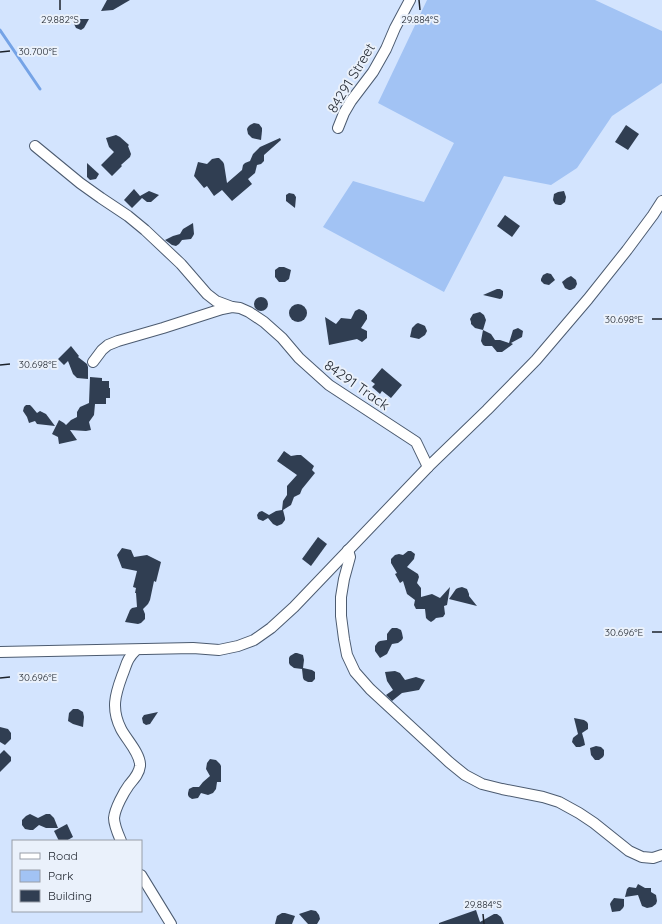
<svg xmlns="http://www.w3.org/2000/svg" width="662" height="924" font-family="Quicksand,sans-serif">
<rect width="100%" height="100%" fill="#d3e4fe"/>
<polygon fill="#a2c3f4" points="427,0 595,0 662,31 662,83 612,116 577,168 551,185 504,176 444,292 323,227 353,181 424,202 454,143 378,103"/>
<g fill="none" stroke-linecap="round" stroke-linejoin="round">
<polyline stroke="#75a3e6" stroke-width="3" points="0,30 40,89"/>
</g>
<g fill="#303e52">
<polygon points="107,0 130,0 113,10 101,11"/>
<polygon points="79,19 89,19 84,28 81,30 76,28 72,20"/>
<polygon points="254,123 259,124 262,128 262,131 261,140 252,138 248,134 247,129 248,127 250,125"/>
<polygon points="626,125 639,134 628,150 615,142"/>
<polygon points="116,135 120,137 129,145 128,146 131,154 130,157 121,165 122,166 112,176 101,165 114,152 109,147 106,138"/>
<polygon points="280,138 281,140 264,155 264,161 261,164 257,165 255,173 248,179 252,184 232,201 222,190 214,196 207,186 204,188 194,176 198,162 207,164 212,159 217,158 219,158 223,162 224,164 227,183 242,170 243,165 245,163 250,161 253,154 260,147"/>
<polygon points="87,163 99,174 96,179 90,180 87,177"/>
<polygon points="134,189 140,196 149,191 159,195 151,202 147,202 142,198 132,208 124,200"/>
<polygon points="564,191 566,197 565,202 561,205 559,205 555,204 553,200 554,194 558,192"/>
<polygon points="289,193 294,194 296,197 295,208 286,201 286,195"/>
<polygon points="505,215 520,226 512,237 497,226"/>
<polygon points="193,223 194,234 193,236 191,239 182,240 179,244 176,246 172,245 165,240 173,236 180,234 183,229"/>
<polygon points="279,267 284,267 291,270 289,279 285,282 279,282 275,277 275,270"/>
<polygon points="547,273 551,274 555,280 549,285 544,284 541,281 541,279 543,275"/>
<polygon points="571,276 576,280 577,284 575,288 571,290 569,290 565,288 562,282 567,278"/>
<polygon points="497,289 500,289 503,291 503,295 502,298 500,299 483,295"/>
<circle cx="261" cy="304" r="7"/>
<circle cx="298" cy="313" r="9"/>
<polygon points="359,309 364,311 367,315 367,319 361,328 367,331 367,338 362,342 357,339 329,345 325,317 336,324 341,318 351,319 355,311"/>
<polygon points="480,312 484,315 486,320 483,330 475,328 471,324 471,322 470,319 473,314"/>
<polygon points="418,323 423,325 425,326 427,331 425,335 419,339 410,337 412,328 416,324"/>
<polygon points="518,328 523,331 522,337 511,343 513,344 502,352 497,352 492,346 485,346 483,345 481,341 483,330 491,334 495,340 500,340 509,343 513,330"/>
<polygon points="71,346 79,356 78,357 87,364 88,367 88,379 77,378 73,374 68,361 64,365 58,359"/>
<polygon points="382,368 402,385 391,398 382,391 380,394 372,387 375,384 371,381"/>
<polygon points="90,377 102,378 102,381 109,381 109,388 110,388 110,398 106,398 106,404 95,404 94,415 89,422 91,430 86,431 70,430 77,440 59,444 58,437 52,434 59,420 64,423 66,425 71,420 77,417 77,412 80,407 89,403"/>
<polygon points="26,405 30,405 32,407 37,413 40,411 46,414 55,426 37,424 35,421 29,423 27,417 23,411 24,407"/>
<polygon points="284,451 291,456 297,455 301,455 314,466 312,470 315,473 302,489 300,494 294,497 291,505 283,510 285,518 285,520 282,524 277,526 273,524 268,518 263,521 258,519 257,515 259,512 262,511 269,515 276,511 282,510 283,501 287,495 287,486 297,475 277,461"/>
<polygon points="318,537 327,544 311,566 302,559"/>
<polygon points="122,548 131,550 134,557 147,555 161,562 156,582 154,581 150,600 148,604 143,609 145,614 145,619 141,623 138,624 125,622 130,610 132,608 137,607 136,593 135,593 136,588 133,587 137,571 122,568 117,555"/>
<polygon points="408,551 411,551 415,554 414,559 407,567 418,574 419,577 417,583 421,588 421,597 432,594 440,598 450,587 447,605 444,606 445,614 443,617 436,618 434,620 431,622 428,620 426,618 425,609 416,609 414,605 415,600 407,594 403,581 400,583 395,574 397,573 391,563 391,559 395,555 399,554 403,555"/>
<polygon points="462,587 467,589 469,594 469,596 477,606 449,599 456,589 458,588"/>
<polygon points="392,628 397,628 401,630 402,633 403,638 402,640 398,643 392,644 387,654 380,658 375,651 375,646 378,642 380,641 387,640 387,634 390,630"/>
<polygon points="295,653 297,653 303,655 304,660 303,668 312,670 315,672 315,679 312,682 308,682 304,680 303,678 302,669 294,668 290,665 289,663 289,658 290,656"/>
<polygon points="395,671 400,673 405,680 416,677 425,680 419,690 402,693 392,701 386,695 393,690 387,681 385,672"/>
<polygon points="73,709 78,709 83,712 84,717 83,727 73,724 68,721 69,713"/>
<polygon points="158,712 150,724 146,725 143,723 142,718 144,715"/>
<polygon points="574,718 584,720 587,722 588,724 588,729 582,733 584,740 585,745 580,747 576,747 572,742 573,738 574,737 578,734"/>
<polygon points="0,727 8,729 11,733 11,739 5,745 0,742"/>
<polygon points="596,746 601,747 604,750 604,755 603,757 599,760 595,760 591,755 590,748"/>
<polygon points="4,750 11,757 11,761 0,772 0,754"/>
<polygon points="210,759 216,760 220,764 221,766 221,782 217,782 216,789 213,793 208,795 201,793 198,798 192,799 189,797 188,795 188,793 189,789 193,787 199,787 203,782 210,776 206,769 207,763"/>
<polygon points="30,814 38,818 46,814 50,814 54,818 58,828 46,828 39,825 33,830 30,830 25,829 22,825 22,820 26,816"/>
<polygon points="67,824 73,837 66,841 59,841 54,831"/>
<polygon points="638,884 645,888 651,888 651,892 656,895 657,901 656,904 652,907 647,908 642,906 638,895 625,897 627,889 629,887 636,888"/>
<polygon points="614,898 624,899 624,906 623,908 620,911 612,912 610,904 611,902"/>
<polygon points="311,910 316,911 319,915 320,919 317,924 308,924 299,914"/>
<polygon points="476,910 480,922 494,914 497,914 501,917 504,924 439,924 439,923"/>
<polygon points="282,913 285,913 295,916 292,924 275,924 277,916"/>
</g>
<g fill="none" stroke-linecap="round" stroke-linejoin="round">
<defs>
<g id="minor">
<polyline points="338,128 344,113 351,101 373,72 386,49 395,28 410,0"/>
<polyline points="35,146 80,183 101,198 128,216 145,230 181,264 207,294 216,301 232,307"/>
<polyline points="93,362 102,350 108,345 118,341 163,328 222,309 232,307 240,308 249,312 264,322 282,338 299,358 329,385 416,442 428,467"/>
<polyline points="348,550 350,557 344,579 341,597 341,616 344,639 347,655 355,672 370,689 449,762 465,775 482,784 502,789 543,797 559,802 579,813 594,823 629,851 642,857 653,858 662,855"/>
<polyline points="0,652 193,648 219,650 238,646 254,640 271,628 294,607 428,467 487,410 536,360 588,299 627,250 653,215 662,201"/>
<path d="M121 841C118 834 114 825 114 818 115 808 124 792 129 785 134 779 139 774 140 766 141 754 126 739 121 729 111 709 115 695 122 676 127 664 126 660 136 650"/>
<polyline points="141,875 171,924"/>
</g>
</defs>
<use href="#minor" stroke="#4c5b70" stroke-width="12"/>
<use href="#minor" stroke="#fff" stroke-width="10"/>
</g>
<path fill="none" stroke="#1c222b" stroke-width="1.5" d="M60 0V10M419 0 420 10M0 52 10 51M652 319H662M0 365 10 364M652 632H662M0 678 10 677M483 914 484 924"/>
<g text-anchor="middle" stroke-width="4" stroke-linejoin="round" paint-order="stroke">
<g font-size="14" fill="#1c222b" stroke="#eaf1fb">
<text transform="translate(351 78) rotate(-59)" y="5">84291 Street</text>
<text transform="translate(357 385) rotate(35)" y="5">84291 Track</text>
</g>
</g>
<g font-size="10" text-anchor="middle" fill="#1c222b" stroke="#eaf1fb" stroke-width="4" stroke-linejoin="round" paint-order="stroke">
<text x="60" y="23">29.882°S</text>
<text x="420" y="23">29.884°S</text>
<text x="38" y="55">30.700°E</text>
<text x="624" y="323">30.698°E</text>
<text x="38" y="368">30.698°E</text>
<text x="624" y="636">30.696°E</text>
<text x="38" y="681">30.696°E</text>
<text x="483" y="908">29.884°S</text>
</g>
<rect x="12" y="840" width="130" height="72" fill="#eaf1fb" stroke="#989ea8"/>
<rect x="20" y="853" width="20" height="6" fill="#ffffff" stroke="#989ea8"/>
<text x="48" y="860" font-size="12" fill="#1c222b">Road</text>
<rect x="20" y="870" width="20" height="12" fill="#a2c3f4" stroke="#989ea8"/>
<text x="48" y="880" font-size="12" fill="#1c222b">Park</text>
<rect x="20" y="890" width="20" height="12" fill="#303e52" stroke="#989ea8"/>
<text x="48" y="900" font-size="12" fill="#1c222b">Building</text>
</svg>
